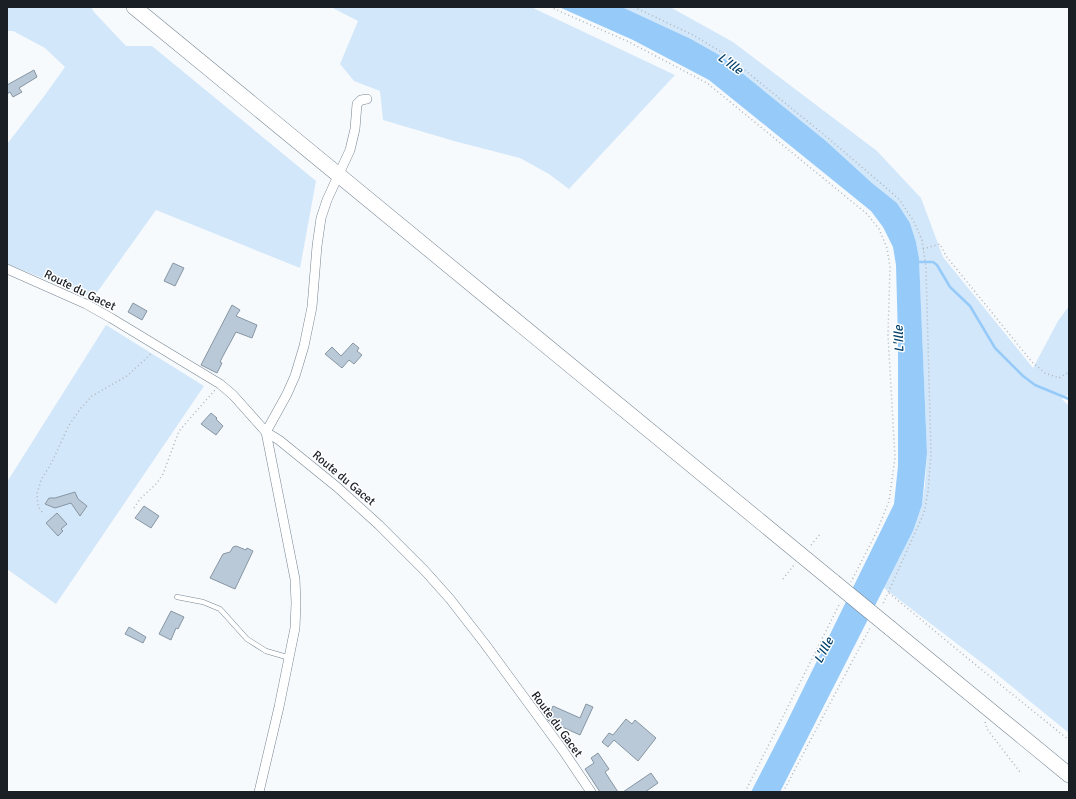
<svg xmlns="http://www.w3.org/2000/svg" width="1076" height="799" font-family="Signika,sans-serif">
<rect width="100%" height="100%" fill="#f7fafd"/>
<g fill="#d2e7fa">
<polygon points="7,7 91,7 94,12 126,46 152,46 316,181 300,268 156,210 93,298 7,264 7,144 45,95 65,67 45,48 13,31 7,31"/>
<polygon points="331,7 531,7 675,75 569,189 549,174 520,158 454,141 383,120 380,91 354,81 340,64 358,21"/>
<polygon points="622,7 670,7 733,42 877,151 921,198 943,257 1033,368 1058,321 1069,306 1069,394 1062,399 1069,406 1069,733 994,672 884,588 913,531 922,505 925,484 927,453 919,258 916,242 910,223 897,203 872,183 826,141 721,56 691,39"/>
<polygon points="106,325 204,386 56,604 7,569 7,482"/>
</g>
<polygon fill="#96caf9" points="559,7 622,7 691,39 721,56 826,141 872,183 897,203 910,223 916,242 919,258 927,453 922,505 913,531 780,792 751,792 784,728 894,504 898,466 898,339 896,265 893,247 883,227 871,211 709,80 633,40"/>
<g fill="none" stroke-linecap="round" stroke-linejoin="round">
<polyline stroke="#96caf9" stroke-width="2.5" points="917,262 933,262 937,265 950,287 970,306 995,348 1023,376 1035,385 1069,399"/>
</g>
<g fill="#b9c9d7" stroke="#8796a4">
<polygon points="34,70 37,77 19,88 22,92 13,97 10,92 7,94 7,85"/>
<polygon points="173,263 184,268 175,286 164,281"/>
<polygon points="133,303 147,311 142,320 128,312"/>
<polygon points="232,305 240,310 236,316 257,325 252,338 236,332 223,356 220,362 222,363 217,373 201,365"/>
<polygon points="353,343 359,348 357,351 362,355 354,364 349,360 342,368 325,354 332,347 341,356"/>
<polygon points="211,413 217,418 216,419 223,426 216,435 201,424"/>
<polygon points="75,492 78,499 87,506 80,516 71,503 55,508 45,504 49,498 55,498"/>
<polygon points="144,506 159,516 151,528 135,518"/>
<polygon points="57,513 67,524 61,529 63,531 58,536 46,523"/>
<polygon points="236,546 246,550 247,548 253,551 235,589 210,578 223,554 230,552 233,547"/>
<polygon points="171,611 184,617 178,629 176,628 171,640 159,634"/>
<polygon points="129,627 146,637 143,643 125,634"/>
<polygon points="586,704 593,707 580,735 549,721 547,719 553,706 580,718"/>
<polygon points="626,719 632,724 635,720 656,738 638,761 614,740 608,747 602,742 609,733 613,735"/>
<polygon points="598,753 609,769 605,772 618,792 600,792 585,769 594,763 591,758"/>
<polygon points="651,773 658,783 645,792 623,792"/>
</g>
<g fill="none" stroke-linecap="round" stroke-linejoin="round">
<defs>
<polyline id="service" points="177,597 203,602 220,609 247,639 266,651 290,658"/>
<g id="minor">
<polyline points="7,269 86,304 111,318 220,384 233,395 266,432 279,440 337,487 379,525 425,571 450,599 485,644 562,749 591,792"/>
<polyline points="259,792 279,707 295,628 296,603 295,579 266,432 287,394 295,376 304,346 312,307 317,246 321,218 327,200 350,150 355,129 357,104 361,100 367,99"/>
</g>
<g id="primary">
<polyline points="134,7 834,582"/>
<polyline points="890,628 1069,775"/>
</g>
</defs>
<use href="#service" stroke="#768592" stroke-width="5.5"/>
<use href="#minor" stroke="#768592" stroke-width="10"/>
<use href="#primary" stroke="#768592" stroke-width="16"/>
<g stroke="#b1b5b9" stroke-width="1.5" stroke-dasharray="1 3" stroke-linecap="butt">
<polyline points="550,7 629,42 707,83 867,214 879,229 887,248 890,267 888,335 895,458 889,501 877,531 851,582"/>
<polyline points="634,7 693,35 725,54 828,138 899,199 913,220 922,240 926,267 931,454 928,492 924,513 882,606"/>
<polyline points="923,249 940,244 946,256 1032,362 1045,373 1059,378 1069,372"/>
<polyline points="134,508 140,499 157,483 163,474 179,431 215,390"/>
<polyline points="42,512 38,506 37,494 41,480 52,462 69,425 81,408 92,396 127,376 152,353"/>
<polyline points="811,545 821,533"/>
<polyline points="783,579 794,565"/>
<polyline points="889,593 966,657 1069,740"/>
<polyline points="985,722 987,729 1020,772"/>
<polyline points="745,792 840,603"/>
<polyline points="783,792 870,628"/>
</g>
<use href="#service" stroke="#fff" stroke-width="4.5"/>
<use href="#minor" stroke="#fff" stroke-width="9"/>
<use href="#primary" stroke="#fff" stroke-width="15"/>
<defs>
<polyline id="primary-bridge" points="834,582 890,628"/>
</defs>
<use href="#primary-bridge" stroke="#768592" stroke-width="16" stroke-linecap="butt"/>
<use href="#primary-bridge" stroke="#fff" stroke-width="15"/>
</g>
<g text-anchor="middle" stroke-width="3" stroke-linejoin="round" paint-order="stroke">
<g font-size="12" fill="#1a1f25" stroke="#fff">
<text transform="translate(80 290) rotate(26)" y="4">Route du Gacet</text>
<text transform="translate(344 478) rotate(40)" y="4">Route du Gacet</text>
<text transform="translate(557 724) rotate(54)" y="4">Route du Gacet</text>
</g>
<g font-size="13" font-style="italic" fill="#04426c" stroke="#fff">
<text transform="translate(731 63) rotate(35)" y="5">L'Ille</text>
<text transform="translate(898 339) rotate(-92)" y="5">L'Ille</text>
<text transform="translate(823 650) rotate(-63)" y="5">L'Ille</text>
</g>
</g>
<rect width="1076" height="799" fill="none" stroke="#1a1f25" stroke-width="16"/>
</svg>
